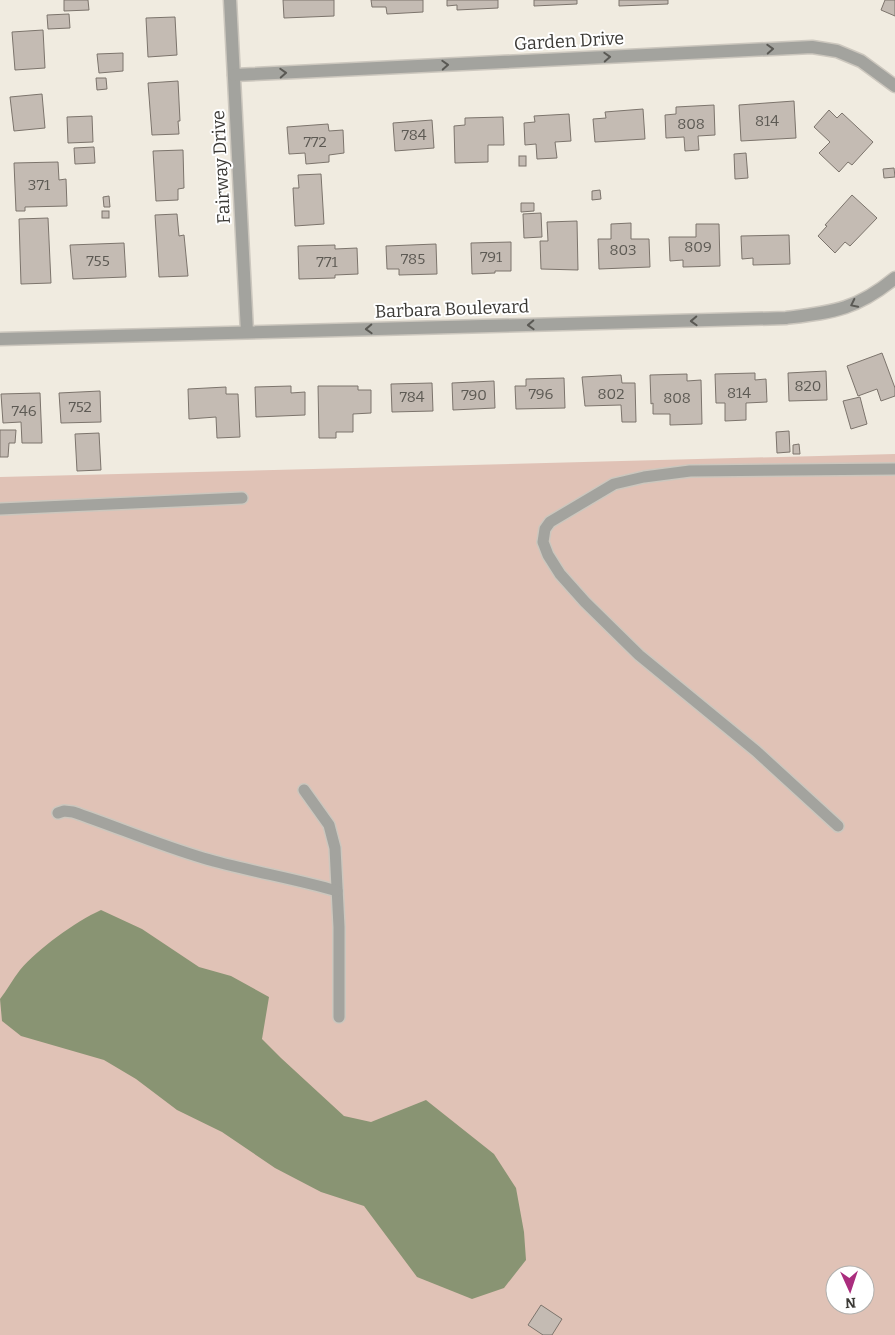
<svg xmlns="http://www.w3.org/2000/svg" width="895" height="1335" font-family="Bitter,serif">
<rect width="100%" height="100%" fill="#f0ebe0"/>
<path fill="#e0c2b6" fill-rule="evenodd" d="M895 454V1335H0V477ZM835 1275H865V1305H835Z"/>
<path fill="#899473" d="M101 910 142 929 199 967 231 976 269 997 262 1039 281 1058 344 1116 371 1122 426 1100 494 1154 516 1188 524 1232 526 1260 504 1288 472 1299 417 1277 364 1206 321 1192 275 1168 222 1132 177 1110 136 1079 104 1060 21 1036 2 1021 0 999C7 990 13 979 20 970 39 948 75 922 101 910Z"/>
<g fill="#c4bbb3" stroke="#7c746c">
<polygon points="64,0 88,0 89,10 64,11"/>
<polygon points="283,0 334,0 334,16 284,18"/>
<polygon points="371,0 423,0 423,12 387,14 386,7 372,7"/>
<polygon points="447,0 498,0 498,8 457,10 457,5 447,6"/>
<polygon points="534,0 577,0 577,4 534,6"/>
<polygon points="619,0 668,0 668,4 619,6"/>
<polygon points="885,0 895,0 895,16 881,10"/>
<polygon points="69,14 70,28 48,29 47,15"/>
<polygon points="175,17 177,55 148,57 146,18"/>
<polygon points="43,30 45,68 15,70 12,32"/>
<polygon points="123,53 123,71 99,73 97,54"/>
<polygon points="96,78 106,78 107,89 97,90"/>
<polygon points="178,81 180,121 178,121 179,134 152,135 148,83"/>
<polygon points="42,94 45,128 14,131 10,97"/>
<polygon points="794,101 796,138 741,141 739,105"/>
<polygon points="714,105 715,135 698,136 699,150 685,151 684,137 666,138 665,115 676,114 676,107"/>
<polygon points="643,109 645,139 595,142 593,119 606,118 605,112"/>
<polygon points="829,110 837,118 842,113 873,142 852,165 848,162 839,172 819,153 830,142 814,127"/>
<polygon points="569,114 571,141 555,142 557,158 537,159 536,144 525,145 524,123 535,122 534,116"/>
<polygon points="92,116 93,142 68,143 67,117"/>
<polygon points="503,117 504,145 488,145 488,162 455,163 454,126 465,125 465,118"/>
<polygon points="432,120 434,148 395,151 393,123"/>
<polygon points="328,124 329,131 343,130 344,153 329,155 329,162 306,164 305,153 289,154 287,127"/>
<polygon points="94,147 95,163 75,164 74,148"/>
<polygon points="183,150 184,188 178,189 178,200 156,201 153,151"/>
<polygon points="746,153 748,178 735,179 734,154"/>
<rect x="519" y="156" width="7" height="10"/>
<polygon points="58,162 59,180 66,179 67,206 25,207 25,211 16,211 14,163"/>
<polygon points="894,168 895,177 884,178 883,169"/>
<polygon points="321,174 324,224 295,226 293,188 299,188 298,175"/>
<polygon points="600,190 601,199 592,200 592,191"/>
<polygon points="852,195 877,218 850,246 845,242 835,253 818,236 827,226 825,225"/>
<polygon points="109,196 110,207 104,207 103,197"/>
<polygon points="521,203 534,203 534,211 521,212"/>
<rect x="102" y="211" width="7" height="7"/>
<polygon points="541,213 542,237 524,238 523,214"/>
<polygon points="177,214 179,236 184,235 188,276 159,277 155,215"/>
<polygon points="48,218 51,283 21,284 19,219"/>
<polygon points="577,221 578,270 541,269 540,241 548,241 547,222"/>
<polygon points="631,223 631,239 649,239 650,267 599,269 598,239 611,239 611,224"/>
<polygon points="696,224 719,224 720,266 683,267 683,260 670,261 669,237 696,237"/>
<polygon points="789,235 790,264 753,265 753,258 742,259 741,236"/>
<polygon points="511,242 511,271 495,271 495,273 472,274 471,243"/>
<polygon points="124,243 126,277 73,279 70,245"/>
<polygon points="436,244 437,274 399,275 399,269 387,269 386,246"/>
<polygon points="335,245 335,249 357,248 358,274 335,275 335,278 299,279 298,246"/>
<polygon points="882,353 895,388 895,396 881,401 877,389 858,396 847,366"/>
<polygon points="826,371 827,400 789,401 788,373"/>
<polygon points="755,373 755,380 766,379 767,402 746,403 746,420 725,421 725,403 716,403 715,374"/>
<polygon points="687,374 687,381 701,380 702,424 670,425 670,414 653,414 653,403 651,404 650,375"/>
<polygon points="621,375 622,383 635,383 636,422 622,422 621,405 585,406 582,377"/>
<polygon points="564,378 565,408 516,409 515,386 526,386 526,379"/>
<polygon points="494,381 495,408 453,410 452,383"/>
<polygon points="432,383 433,411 392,412 391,384"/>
<polygon points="291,386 291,393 305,392 305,415 256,417 255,387"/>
<polygon points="318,386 358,386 358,390 371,390 371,413 353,414 353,432 336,432 336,438 319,438"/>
<polygon points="226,387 226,394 238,394 240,437 217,438 216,417 189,419 188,389"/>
<polygon points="100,391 101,422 61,423 59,393"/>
<polygon points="40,393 42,443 22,443 21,422 3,423 1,394"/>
<polygon points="860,397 867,424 851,429 843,401"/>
<polygon points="0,430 16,430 15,443 9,443 8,457 0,457"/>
<polygon points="789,431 790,452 777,453 776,432"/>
<polygon points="99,433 101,470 77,471 75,434"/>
<polygon points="799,444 800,454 793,454 793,445"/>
<polygon points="541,1305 562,1319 552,1335 543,1335 528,1325"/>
</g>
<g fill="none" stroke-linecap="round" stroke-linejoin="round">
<defs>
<g id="service">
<polyline points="0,509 242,498"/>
<polyline points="304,790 329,825 335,848 339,927 339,1017"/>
<path d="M58 813 64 811 73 812C117 827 159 845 203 858 247 871 293 878 337 891"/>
<polyline points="838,826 756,751 639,655 585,602 560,574 548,555 543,542 545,529 550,522 614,484 644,477 690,471 895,469"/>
</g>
<g id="minor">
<polyline points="230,0 247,332"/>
<polyline points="234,75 812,47 837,51 861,61 895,86"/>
<path d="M0 339 786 318C833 312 856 310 895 278"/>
</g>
</defs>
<use href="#service" stroke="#ccc7be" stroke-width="14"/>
<use href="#minor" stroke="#ccc7be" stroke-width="15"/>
<use href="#service" stroke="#a3a39e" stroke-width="11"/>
<use href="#minor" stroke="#a3a39e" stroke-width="12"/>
</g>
<defs><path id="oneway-chevron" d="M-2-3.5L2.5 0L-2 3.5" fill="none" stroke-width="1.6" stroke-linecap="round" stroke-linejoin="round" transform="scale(1.25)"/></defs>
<g stroke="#5a5954">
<use href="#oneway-chevron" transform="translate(770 49) rotate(-3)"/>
<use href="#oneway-chevron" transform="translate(607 57) rotate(-3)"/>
<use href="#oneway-chevron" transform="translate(445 65) rotate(-3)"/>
<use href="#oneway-chevron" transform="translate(283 73) rotate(-3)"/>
<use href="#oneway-chevron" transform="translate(854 304) rotate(154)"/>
<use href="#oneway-chevron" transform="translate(694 321) rotate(178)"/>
<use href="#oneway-chevron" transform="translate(531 325) rotate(178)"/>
<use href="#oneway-chevron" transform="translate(369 329) rotate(178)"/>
</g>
<g text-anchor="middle" stroke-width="4" stroke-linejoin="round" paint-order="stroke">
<g font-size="15" fill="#5d5a54">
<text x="767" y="126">814</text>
<text x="691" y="129">808</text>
<text x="414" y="140">784</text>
<text x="315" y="147">772</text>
<text x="39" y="190">371</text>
<text x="698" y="252">809</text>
<text x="623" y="255">803</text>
<text x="491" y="262">791</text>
<text x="413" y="264">785</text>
<text x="98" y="266">755</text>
<text x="327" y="267">771</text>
<text x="808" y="391">820</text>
<text x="739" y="398">814</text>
<text x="541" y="399">796</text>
<text x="611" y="399">802</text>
<text x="474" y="400">790</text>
<text x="412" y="402">784</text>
<text x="677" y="403">808</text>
<text x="80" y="412">752</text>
<text x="24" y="416">746</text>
</g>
<g font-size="18" fill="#3b3935" stroke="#fff">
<text transform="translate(569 41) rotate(-3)" y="6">Garden Drive</text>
<text transform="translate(221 167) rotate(-93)" y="6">Fairway Drive</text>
<text transform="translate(452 309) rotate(-2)" y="6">Barbara Boulevard</text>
</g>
</g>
<g transform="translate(850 1290) rotate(177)"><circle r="24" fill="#ffffff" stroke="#b1b0ae"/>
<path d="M0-4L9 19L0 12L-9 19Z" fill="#aa2d7e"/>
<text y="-8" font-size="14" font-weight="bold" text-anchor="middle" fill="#3b3935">N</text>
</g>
</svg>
